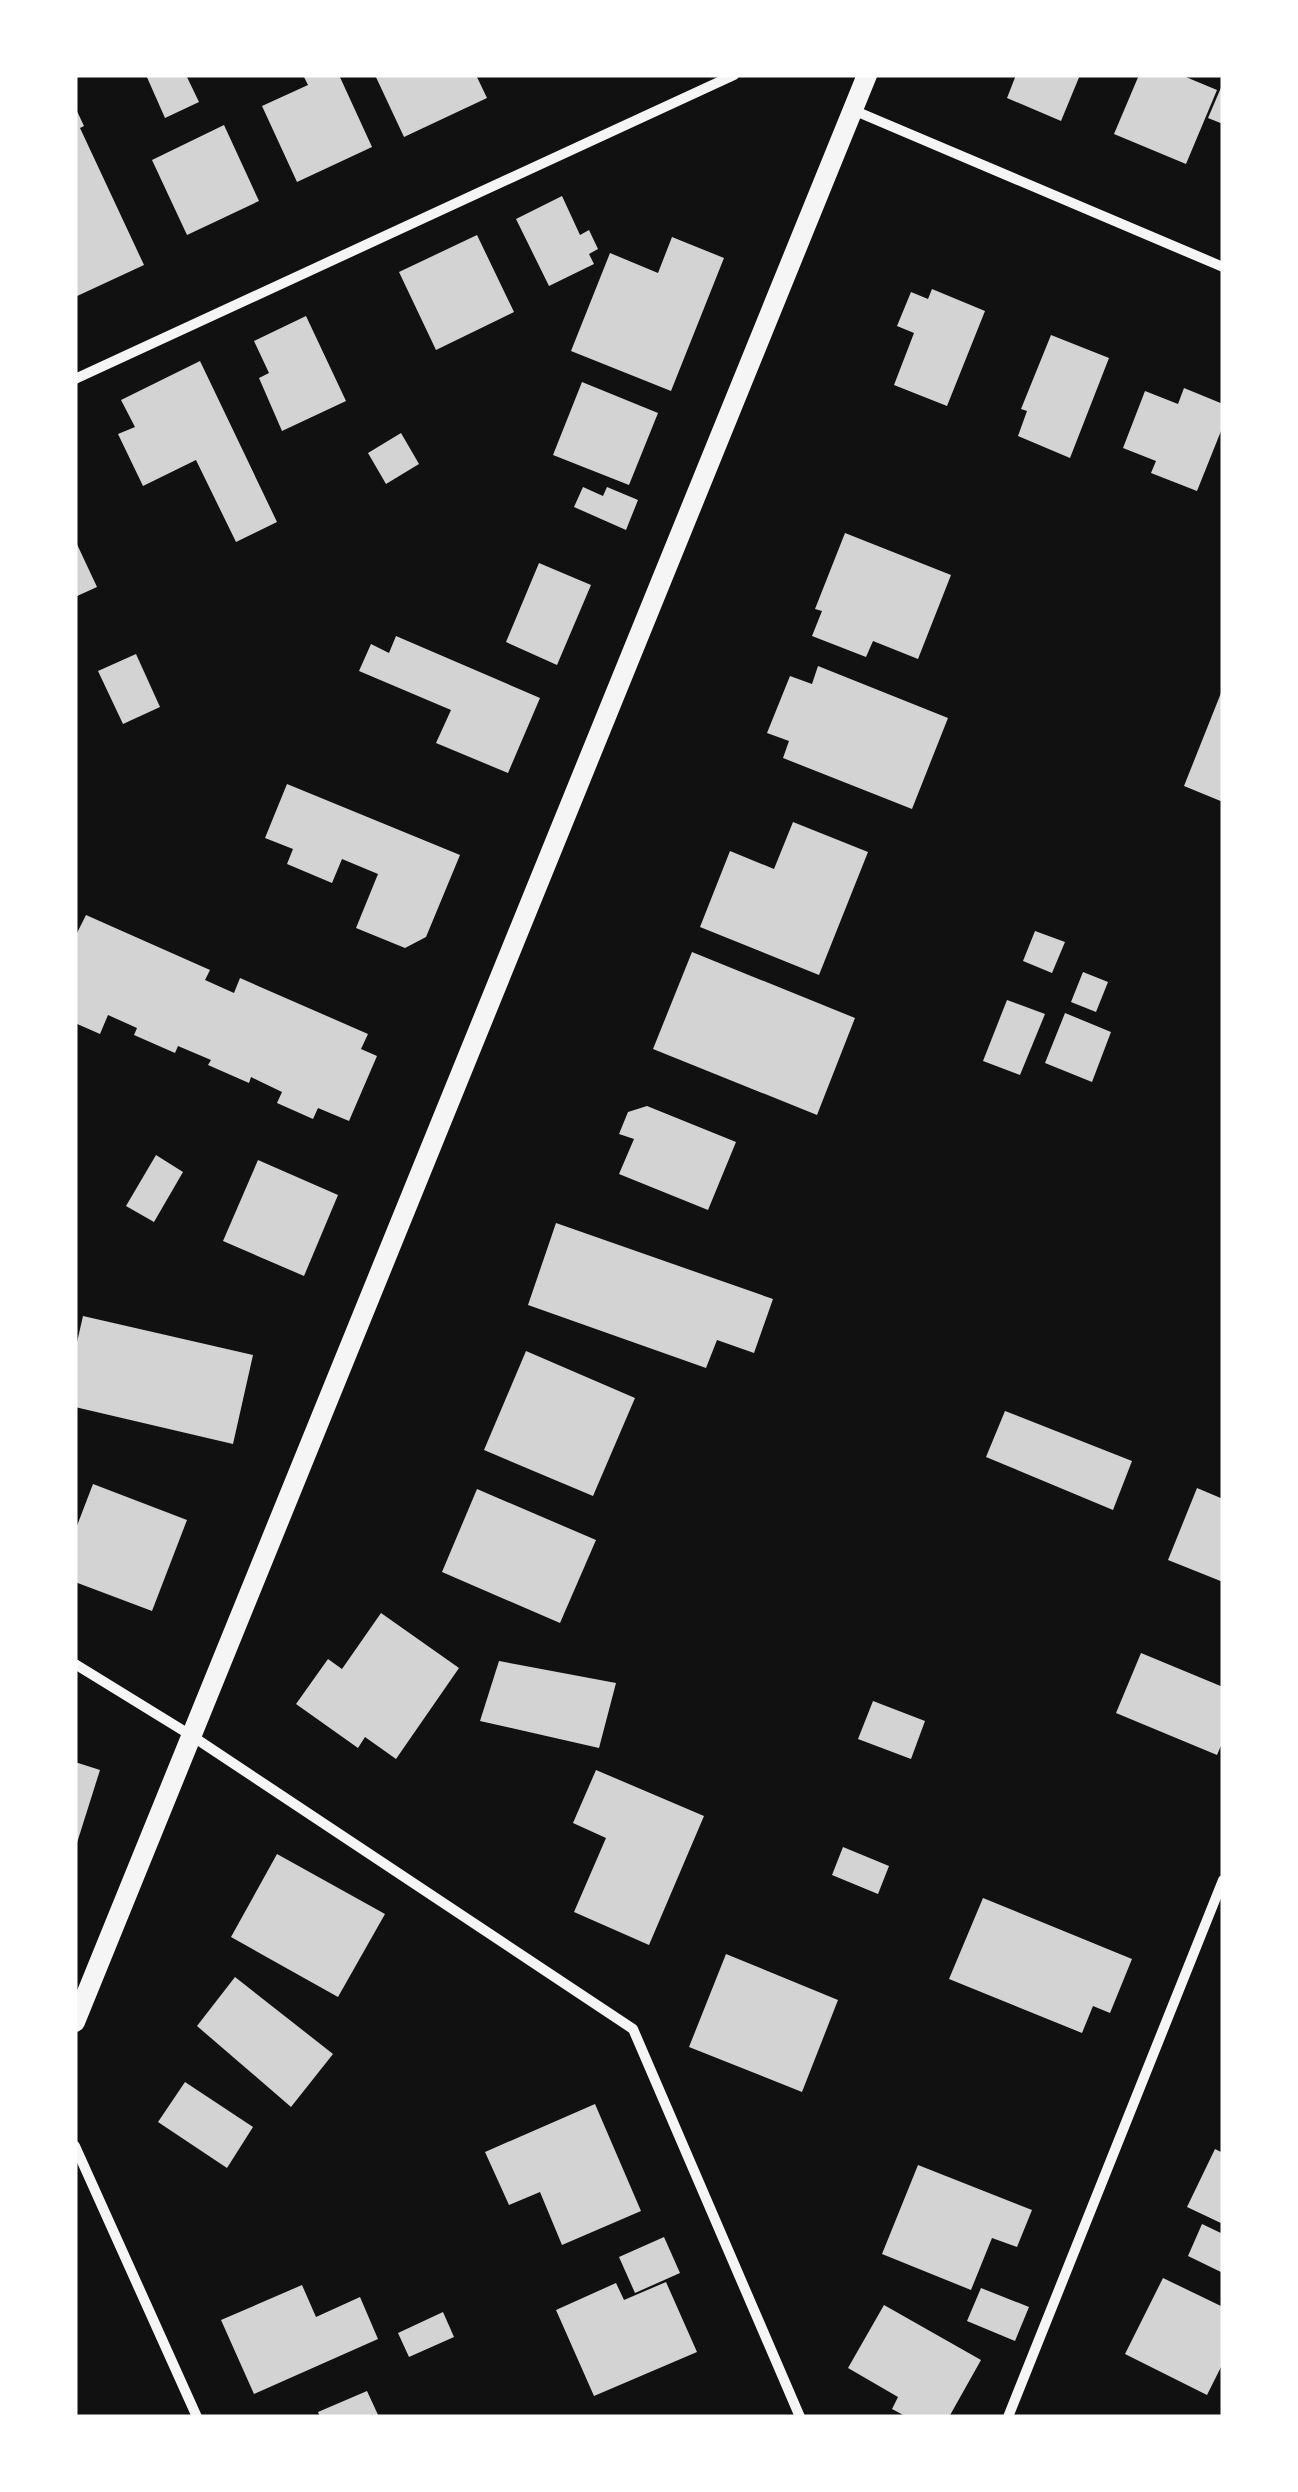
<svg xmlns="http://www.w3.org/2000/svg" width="1298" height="2492" font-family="'DM Sans',sans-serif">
<rect width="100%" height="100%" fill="#111"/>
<g fill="#d3d3d3">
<polygon points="146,75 186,75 199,102 165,118"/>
<polygon points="303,75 339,75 372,147 297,182 262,106 308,85"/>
<polygon points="375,75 476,75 487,98 404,137"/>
<polygon points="1016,75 1080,75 1061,121 1007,98"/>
<polygon points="1139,75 1181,75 1217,90 1186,164 1114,134"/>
<polygon points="1223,83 1223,124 1208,118"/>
<polygon points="75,107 84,126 80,128 144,265 75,297"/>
<polygon points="224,125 259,201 187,235 152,160"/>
<polygon points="562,196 580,235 589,230 598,249 589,254 594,264 549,286 516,219"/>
<polygon points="477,235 514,312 436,350 399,272"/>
<polygon points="672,237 724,258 671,391 571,351 610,253 658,273"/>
<polygon points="932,289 985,311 947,406 894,385 914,333 897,326 911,292 928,299"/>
<polygon points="306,316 346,401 282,431 259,378 269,373 254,341"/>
<polygon points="1051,335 1109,358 1070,458 1018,436 1027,411 1021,409"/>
<polygon points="200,361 277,522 236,542 196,460 143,486 118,434 135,427 121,400"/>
<polygon points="582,382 658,413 629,485 553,455"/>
<polygon points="1184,388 1223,404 1223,426 1197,491 1151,473 1156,461 1123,448 1145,391 1178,404"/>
<polygon points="401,433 419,464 386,484 368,453"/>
<polygon points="583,487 603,496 607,487 638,500 626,530 574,507"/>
<polygon points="845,533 951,575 918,659 873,641 866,657 812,636 822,611 815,609"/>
<polygon points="75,540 97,587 75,597"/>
<polygon points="539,563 591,585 557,665 506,642"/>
<polygon points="396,636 540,698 508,773 436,743 451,710 359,671 371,644 389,653"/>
<polygon points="136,654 160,707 123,724 98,671"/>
<polygon points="818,666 948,718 912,809 783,758 789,741 767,733 790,676 812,684"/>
<polygon points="1223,688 1223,802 1184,786"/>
<polygon points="287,784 460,855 426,937 405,948 356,928 378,874 342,859 332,883 287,864 293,849 265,838"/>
<polygon points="793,822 868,852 819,975 700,927 730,851 774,869"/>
<polygon points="86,915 210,970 205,980 234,993 240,978 368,1034 361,1049 377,1056 349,1121 318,1108 313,1119 277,1103 282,1092 251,1077 249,1083 208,1065 211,1060 178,1046 175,1053 134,1035 137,1028 108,1015 100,1034 75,1023 75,937"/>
<polygon points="1035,931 1065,942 1052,973 1023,961"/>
<polygon points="692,952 855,1018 817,1115 653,1049"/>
<polygon points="1083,972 1108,982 1096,1012 1071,1002"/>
<polygon points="1007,1000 1045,1014 1020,1075 983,1061"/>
<polygon points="1065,1013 1111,1032 1092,1082 1045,1063"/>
<polygon points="647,1106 736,1142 708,1210 619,1174 634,1139 619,1134 628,1112"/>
<polygon points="156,1155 183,1172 154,1222 126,1206"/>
<polygon points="258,1160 338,1195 304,1276 223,1241"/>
<polygon points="556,1223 773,1299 754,1353 717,1340 706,1368 528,1305"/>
<polygon points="83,1316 253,1355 233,1444 75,1407 75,1351"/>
<polygon points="526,1351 635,1398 593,1496 484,1450"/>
<polygon points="1005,1411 1132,1461 1113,1510 986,1457"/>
<polygon points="93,1484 187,1520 152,1611 75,1582 75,1531"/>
<polygon points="1197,1488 1223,1499 1223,1582 1168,1560"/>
<polygon points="477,1489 596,1540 560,1623 442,1572"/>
<polygon points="381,1613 459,1668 396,1759 365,1737 358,1748 296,1704 328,1659 342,1669"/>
<polygon points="1141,1653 1223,1687 1223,1741 1217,1755 1116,1713"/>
<polygon points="499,1661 616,1683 599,1748 480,1721"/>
<polygon points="873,1701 925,1721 911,1759 858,1739"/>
<polygon points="75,1762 100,1770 76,1846 75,1846"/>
<polygon points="596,1770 704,1816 649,1945 574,1912 606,1838 573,1823"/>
<polygon points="843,1847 889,1866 878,1894 832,1875"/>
<polygon points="277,1854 385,1914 338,1997 231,1937"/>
<polygon points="983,1898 1132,1959 1110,2013 1093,2006 1082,2033 949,1979"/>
<polygon points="726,1954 838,2000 802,2092 689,2047"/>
<polygon points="235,1977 333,2054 291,2107 197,2026"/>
<polygon points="185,2082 253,2127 227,2168 158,2122"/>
<polygon points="595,2104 641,2211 562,2245 540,2192 509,2205 485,2152"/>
<polygon points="1215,2149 1223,2153 1223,2224 1187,2207"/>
<polygon points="918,2165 1032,2210 1017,2247 992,2238 971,2290 882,2254"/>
<polygon points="1202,2224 1223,2234 1223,2273 1188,2256"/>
<polygon points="664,2237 680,2273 635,2293 619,2257"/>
<polygon points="1163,2278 1223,2307 1223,2363 1207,2395 1125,2354"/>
<polygon points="666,2282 697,2352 594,2396 556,2310 616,2283 624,2300"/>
<polygon points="302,2285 316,2317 360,2297 378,2339 254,2394 221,2320"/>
<polygon points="981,2288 1029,2307 1015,2341 967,2321"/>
<polygon points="884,2305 981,2360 949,2417 907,2417 892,2409 898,2397 848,2368"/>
<polygon points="443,2312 454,2337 409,2357 398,2333"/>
<polygon points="367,2391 379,2417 320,2417 318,2412"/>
</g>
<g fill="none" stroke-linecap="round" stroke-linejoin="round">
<g stroke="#f5f5f5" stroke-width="10">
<polyline points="853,110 1223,267"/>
<polyline points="75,379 734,75"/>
<polyline points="75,1664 192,1736 633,2029 800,2417"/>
<polyline points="75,2146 197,2417"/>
<polyline points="1008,2417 1223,1880"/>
</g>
<polyline stroke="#f5f5f5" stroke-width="20" points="75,2022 867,75"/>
</g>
<rect width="1298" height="2492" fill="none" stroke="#ffffff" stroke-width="155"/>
</svg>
